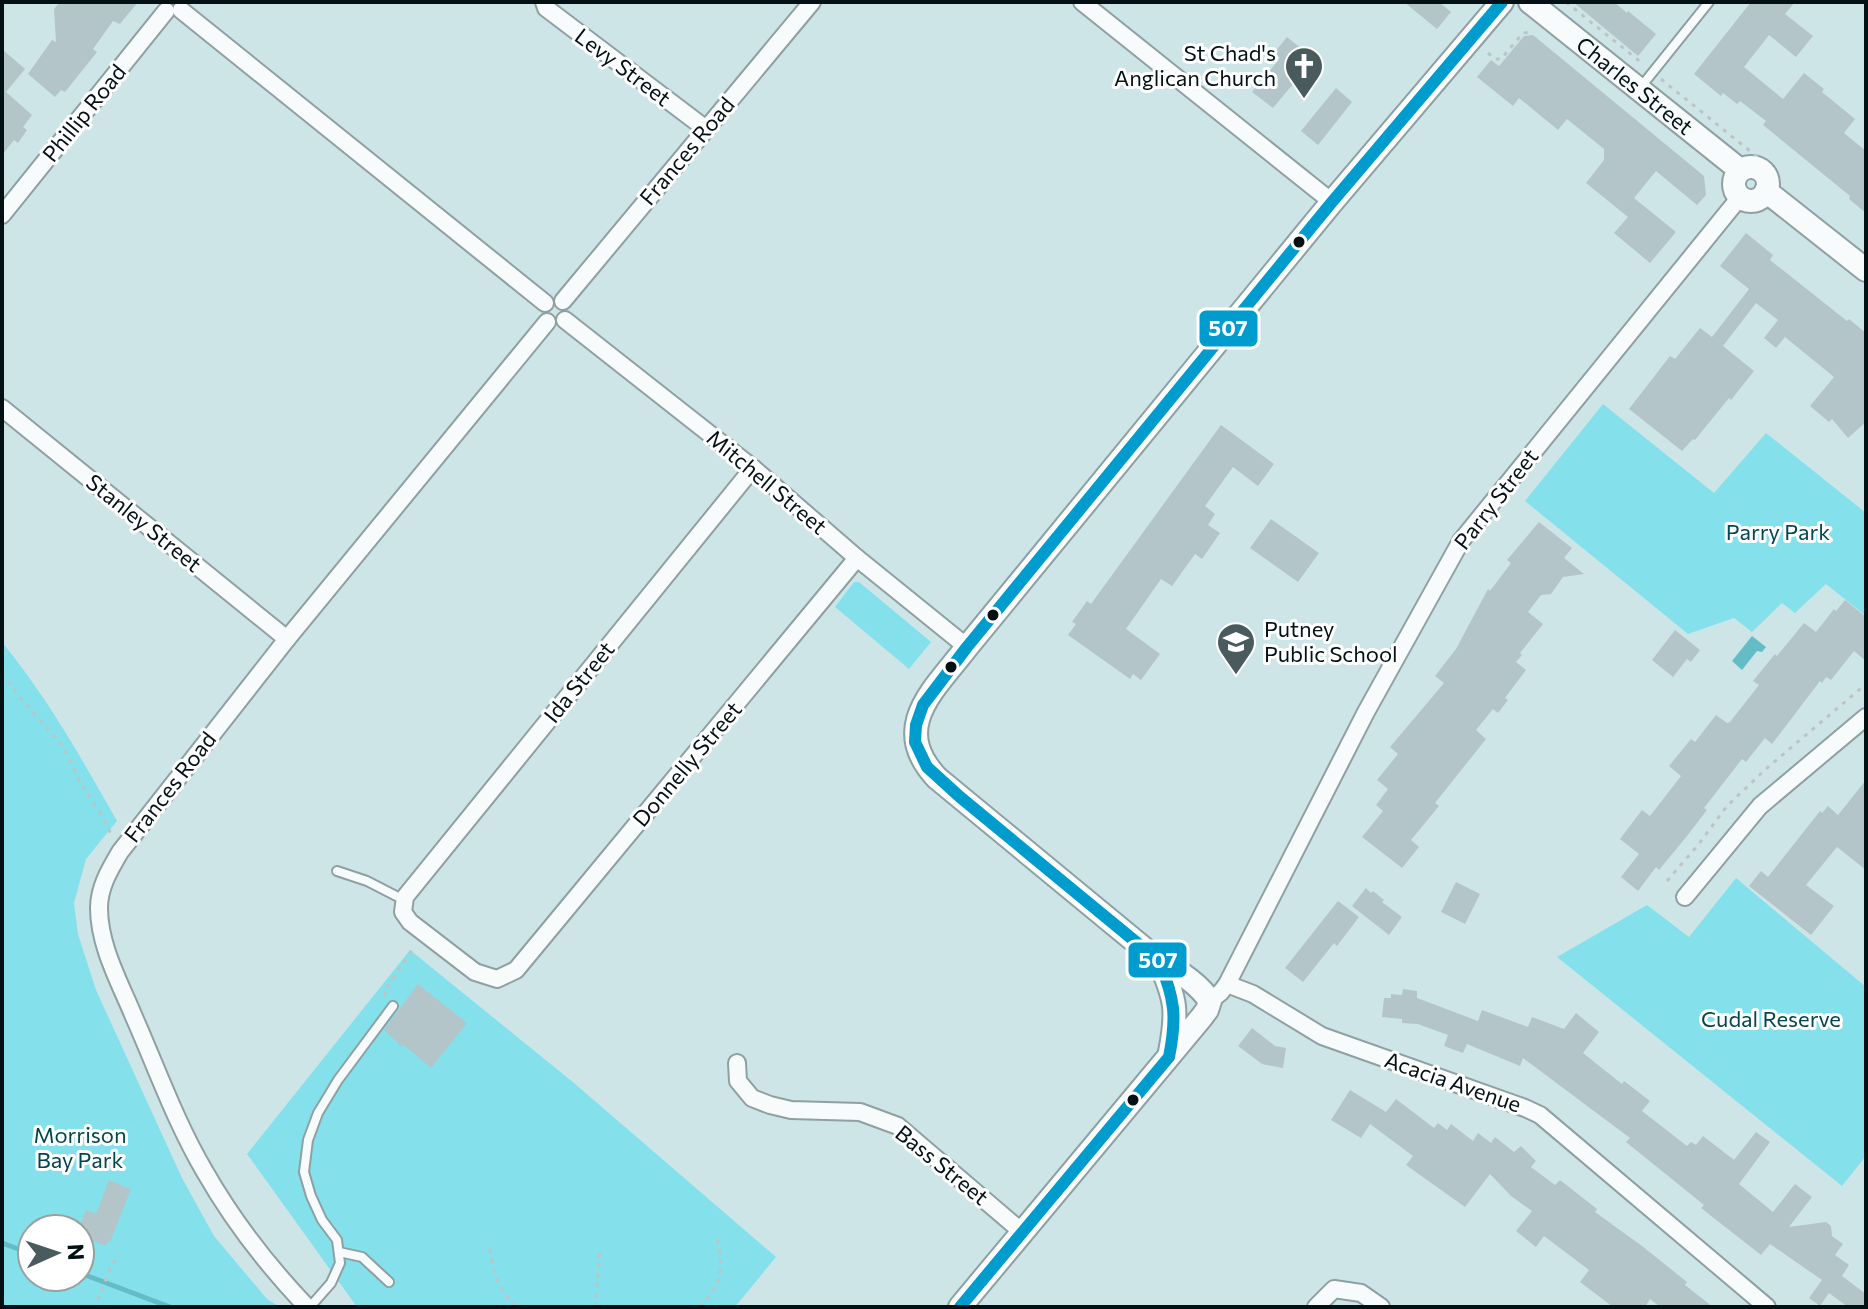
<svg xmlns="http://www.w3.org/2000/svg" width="1868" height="1309" font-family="Commissioner,sans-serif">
<rect width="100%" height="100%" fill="#cee5e8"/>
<g fill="#84e1ec" fill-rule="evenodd">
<polygon points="1603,404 1714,493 1766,433 1866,513 1866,616 1826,584 1795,613 1782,603 1752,632 1734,618 1688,634 1525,501"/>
<polygon points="854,582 859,582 931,642 909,669 835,607"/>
<path d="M2 642C47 697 82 759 117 821L86 859 74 903 78 934 96 990 182 1178 214 1236 267 1299 280 1307H2ZM32 1229H80V1277H32Z"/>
<polygon points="1736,878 1866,987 1866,1156 1842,1186 1557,957 1647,905 1689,937"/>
<polygon points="410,950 574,1083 776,1257 735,1307 357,1307 247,1154"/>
</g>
<polygon fill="#64bcc7" points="1752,636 1766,647 1762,652 1757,651 1742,670 1732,661"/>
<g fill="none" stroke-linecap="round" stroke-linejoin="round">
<g stroke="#64bcc7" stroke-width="5">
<polyline points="2,1243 32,1254"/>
<polyline points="80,1273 170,1307"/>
</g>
</g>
<g fill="#b3c5c8">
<polygon points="63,2 138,2 120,24 113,21 93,49 97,52 65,92 61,90 55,97 28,74 52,40 56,42 54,9 59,3"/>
<polygon points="1404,2 1439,2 1451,12 1437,29"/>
<polygon points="1573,2 1614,2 1627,13 1628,11 1656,34 1638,56"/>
<polygon points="1751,2 1795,2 1785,14 1813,36 1796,57 1769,35 1744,67 1783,99 1804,73 1824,89 1822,92 1855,119 1844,133 1866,151 1866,213 1849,199 1850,196 1763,125 1766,121 1740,101 1737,104 1723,93 1721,96 1694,74"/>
<polygon points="1533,35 1704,176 1706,195 1697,205 1656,171 1634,198 1676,232 1650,263 1614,233 1628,217 1586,183 1604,160 1604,149 1567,119 1558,130 1519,98 1513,106 1477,77 1491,60 1499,66 1524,36"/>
<polygon points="1287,37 1314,59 1273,108 1252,92 1280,58 1274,53"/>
<polygon points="2,49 25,69 6,92 32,115 23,127 27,130 18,143 14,140 2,155"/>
<polygon points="1336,88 1352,102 1318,145 1301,131"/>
<polygon points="1746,233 1773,255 1770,260 1847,321 1849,319 1866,333 1866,422 1848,438 1832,419 1829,422 1810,406 1834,377 1785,337 1776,348 1764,338 1778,320 1756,303 1723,346 1754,371 1731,400 1729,398 1695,440 1693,439 1682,451 1629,409 1670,356 1675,359 1700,328 1712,337 1749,289 1720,266"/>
<polygon points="1221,425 1274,464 1258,486 1233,467 1205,506 1215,514 1208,525 1220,533 1202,559 1195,554 1172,586 1161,579 1126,629 1160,654 1141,680 1133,674 1130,679 1068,635 1076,624 1072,622 1087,601 1091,604"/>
<polygon points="1271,519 1319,553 1298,582 1250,548"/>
<polygon points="1539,522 1572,548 1564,558 1584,574 1563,577 1551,594 1541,595 1528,612 1543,624 1520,653 1522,655 1516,662 1526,670 1505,698 1508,700 1498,713 1493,709 1476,730 1486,739 1435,803 1439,806 1411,840 1419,847 1402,868 1362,837 1383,811 1376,805 1388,789 1377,780 1398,754 1390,747 1444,683 1435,676 1456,649 1488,589 1490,591 1511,563 1507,560"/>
<polygon points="1845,600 1866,617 1866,661 1854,651 1831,680 1826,677 1822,683 1820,681 1772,744 1765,738 1746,762 1742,759 1704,808 1707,810 1687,836 1659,870 1656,867 1638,891 1621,877 1639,854 1620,839 1642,810 1650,816 1681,776 1669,766 1691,739 1695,742 1716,715 1727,723 1730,722 1759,685 1753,681 1775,654 1777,656 1804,623 1816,632 1834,609 1836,611"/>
<polygon points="1675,630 1700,650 1691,662 1687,659 1673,677 1652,660"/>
<polygon points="1866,780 1866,870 1837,847 1806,885 1834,906 1811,935 1749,886 1761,871 1768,877 1820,811 1822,813 1828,806 1838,815"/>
<polygon points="1456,882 1480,894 1465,924 1441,912"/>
<polygon points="1366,888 1371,893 1373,891 1384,900 1382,902 1402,917 1389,935 1352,906"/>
<polygon points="1338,901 1359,917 1337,946 1334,943 1303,982 1285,968"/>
<polygon points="418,984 467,1023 431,1068 404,1045 402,1047 384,1030"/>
<polygon points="1403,989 1417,991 1417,998 1478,1021 1482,1010 1528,1027 1532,1017 1564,1029 1576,1013 1599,1032 1583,1053 1622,1084 1624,1081 1650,1101 1642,1111 1687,1146 1691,1142 1696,1145 1703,1136 1734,1160 1756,1132 1770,1142 1739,1184 1773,1212 1795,1184 1812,1197 1789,1227 1826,1222 1831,1226 1832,1236 1843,1244 1835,1255 1849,1265 1842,1276 1866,1294 1866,1307 1848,1307 1829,1293 1820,1306 1809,1298 1822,1280 1770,1244 1761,1255 1701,1208 1704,1205 1626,1142 1630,1138 1523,1058 1520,1066 1467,1044 1463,1053 1444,1046 1448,1035 1418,1024 1402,1023 1402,1019 1382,1017 1384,998 1391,998 1391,994 1402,995"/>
<polygon points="1252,1028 1275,1046 1286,1048 1283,1068 1262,1064 1238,1046"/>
<polygon points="1350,1090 1386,1112 1396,1099 1434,1128 1438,1123 1447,1130 1451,1124 1473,1141 1478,1133 1491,1143 1495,1137 1514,1152 1521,1146 1536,1161 1531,1167 1555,1185 1560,1180 1597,1209 1595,1212 1642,1246 1687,1282 1685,1285 1713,1307 1660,1307 1650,1299 1645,1307 1613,1307 1580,1282 1589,1270 1544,1236 1536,1247 1516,1231 1532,1211 1511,1196 1490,1174 1465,1207 1406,1165 1413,1156 1370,1124 1361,1138 1331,1120"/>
<polygon points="109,1180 131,1189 110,1242 108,1241 106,1246 80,1236 80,1225 86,1210 96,1214"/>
</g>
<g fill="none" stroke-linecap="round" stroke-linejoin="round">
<defs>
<g id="lane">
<polyline points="1640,88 1709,2"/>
<polyline points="337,871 367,881 404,900"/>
<polyline points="339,1252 362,1257 389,1282"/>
<polyline points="310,1307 331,1283 340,1263 337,1240 322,1220 311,1196 304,1172 308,1140 318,1113 338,1080 393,1006"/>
</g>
<g id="street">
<polyline points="544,2 546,8 706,129"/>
<polyline points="1082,2 1332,202"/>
<polyline points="181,10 545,303"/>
<polyline points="2,215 166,11"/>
<polyline points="563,301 812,2"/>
<polyline points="565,320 753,468 857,558 967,647"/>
<polyline points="2,408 287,639"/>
<polyline points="753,468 405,897 403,912 410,922 475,972 497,979 516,970 857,558"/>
<polyline points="1685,897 1760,806 1866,717"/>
<polyline points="1227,984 1253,994 1322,1036 1525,1108 1540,1115 1767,1307"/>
<polyline points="1210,1001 1221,992 1227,984 1366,712 1461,541 1740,197"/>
<polyline points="737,1063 738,1081 752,1098 770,1105 791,1110 860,1112 898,1126 1022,1232"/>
<path d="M307 1307C268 1266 233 1221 205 1172 176 1123 157 1069 134 1017 120 983 99 946 99 908 99 887 110 869 120 852L287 639 547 322"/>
<polyline points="1316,1307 1334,1289 1361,1293 1381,1307"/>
</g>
<g id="secondary">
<path id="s1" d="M1530 2 1740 170"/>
<circle cx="1751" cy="184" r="17"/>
<polyline points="1766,191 1866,270"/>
<path d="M1159 961C1176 999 1178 1011 1170 1052"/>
<path d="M960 1307 1201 1018 1207 1010 1210 1001C1198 983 1177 970 1159 961L937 778C889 727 934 690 967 647L1332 202 1502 2"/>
</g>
</defs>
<use href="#lane" stroke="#8ea0a2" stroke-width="12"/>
<use href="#street" stroke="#8ea0a2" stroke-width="20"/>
<use href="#secondary" stroke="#8ea0a2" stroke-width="26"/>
<g stroke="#bdc4c6" stroke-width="3" stroke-dasharray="4 6" stroke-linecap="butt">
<polyline points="1566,2 1643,64"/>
<polyline points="1488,53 1495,59 1501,59 1523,33 1534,32"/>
<polyline points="1661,79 1777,173"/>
<polyline points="2,673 21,699 63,746 81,784 102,816 111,834"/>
<polyline points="1667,881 1698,845 1727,806 1767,768 1866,684"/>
<polyline points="386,996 384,992 415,946"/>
<path d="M490 1249C493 1274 498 1289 517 1307"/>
<polyline points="98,1300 110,1269 119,1254"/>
<polyline points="595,1307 600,1252"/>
<path d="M700 1307C724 1280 723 1271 717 1237"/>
</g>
<use href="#lane" stroke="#f8fbfc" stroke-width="8"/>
<use href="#street" stroke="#f8fbfc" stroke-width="16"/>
<use href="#secondary" stroke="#f8fbfc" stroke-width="22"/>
<defs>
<path id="bus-1" d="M960 1307 1169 1057C1177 1017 1175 999 1159 961L960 797 927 767 915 742 916 725 923 705 967 647 1332 202 1502 2"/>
</defs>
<use href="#bus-1" stroke="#fff" stroke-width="18"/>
<use href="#bus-1" stroke="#009cce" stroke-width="12"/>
</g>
<defs>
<symbol id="church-pin" viewBox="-11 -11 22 30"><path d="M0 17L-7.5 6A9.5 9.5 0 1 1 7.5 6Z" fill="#4a5b5e" stroke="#fff"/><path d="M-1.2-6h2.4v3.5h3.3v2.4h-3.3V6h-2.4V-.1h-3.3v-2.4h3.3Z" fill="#fff"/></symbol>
<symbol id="school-pin" viewBox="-11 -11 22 30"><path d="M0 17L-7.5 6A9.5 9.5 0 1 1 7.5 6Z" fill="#4a5b5e" stroke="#fff"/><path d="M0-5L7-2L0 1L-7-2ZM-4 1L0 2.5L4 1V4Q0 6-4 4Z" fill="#fff"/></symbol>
</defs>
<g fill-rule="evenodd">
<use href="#church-pin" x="1282" y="44" width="44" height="60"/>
<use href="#school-pin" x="1214" y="620" width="44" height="60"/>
</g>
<g fill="#031114" stroke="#fff" stroke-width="3">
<circle cx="1299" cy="242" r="7"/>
<circle cx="993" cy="615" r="7"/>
<circle cx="951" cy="667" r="7"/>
<circle cx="1133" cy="1100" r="7"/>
</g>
<g text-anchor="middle" stroke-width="6" stroke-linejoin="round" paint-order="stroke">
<g font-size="22" fill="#031114" stroke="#fff" text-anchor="end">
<text x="1276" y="61">St Chad's<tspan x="1276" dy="25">Anglican Church</tspan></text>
<text x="1264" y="637" text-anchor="start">Putney<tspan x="1264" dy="25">Public School</tspan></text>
</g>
<g font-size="22" fill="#031114" stroke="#fff">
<text transform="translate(623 67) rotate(37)" y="8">Levy Street</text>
<text dy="8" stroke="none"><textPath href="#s1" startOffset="134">Charles Street</textPath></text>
<text transform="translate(84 113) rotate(-51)" y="8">Phillip Road</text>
<text transform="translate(687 151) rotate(-50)" y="8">Frances Road</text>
<text transform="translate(767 482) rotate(40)" y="8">Mitchell Street</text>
<text transform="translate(1496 499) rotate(-52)" y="8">Parry Street</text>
<text transform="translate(144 523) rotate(39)" y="8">Stanley Street</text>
<text transform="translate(579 682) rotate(-51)" y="8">Ida Street</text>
<text transform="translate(687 764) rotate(-50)" y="8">Donnelly Street</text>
<text transform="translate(170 787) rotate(-52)" y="8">Frances Road</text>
<text transform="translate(1453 1082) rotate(19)" y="8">Acacia Avenue</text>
<text transform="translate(942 1165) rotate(39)" y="8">Bass Street</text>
</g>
<g font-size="22" fill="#00474f" stroke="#fff">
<text x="1778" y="540">Parry Park</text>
<text x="1771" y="1027">Cudal Reserve</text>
<text x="80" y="1143">Morrison<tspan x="80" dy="25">Bay Park</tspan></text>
</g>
</g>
<g stroke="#fff" stroke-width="3">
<rect x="1198" y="309" width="61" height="39" rx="8" fill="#009cce"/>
<rect x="1127" y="941" width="61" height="38" rx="8" fill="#009cce"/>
</g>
<g font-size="22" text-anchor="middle" font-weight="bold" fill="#fff">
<text x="1228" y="336">507</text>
<text x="1158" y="968">507</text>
</g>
<rect width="1868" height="1309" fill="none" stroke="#031114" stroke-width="8"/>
<g transform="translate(56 1253) rotate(87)"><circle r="38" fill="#ffffff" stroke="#9aa0a1" stroke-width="2"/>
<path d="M0-6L14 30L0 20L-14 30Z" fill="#4a5b5e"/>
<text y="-12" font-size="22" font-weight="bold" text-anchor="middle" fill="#031114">N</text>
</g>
</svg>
